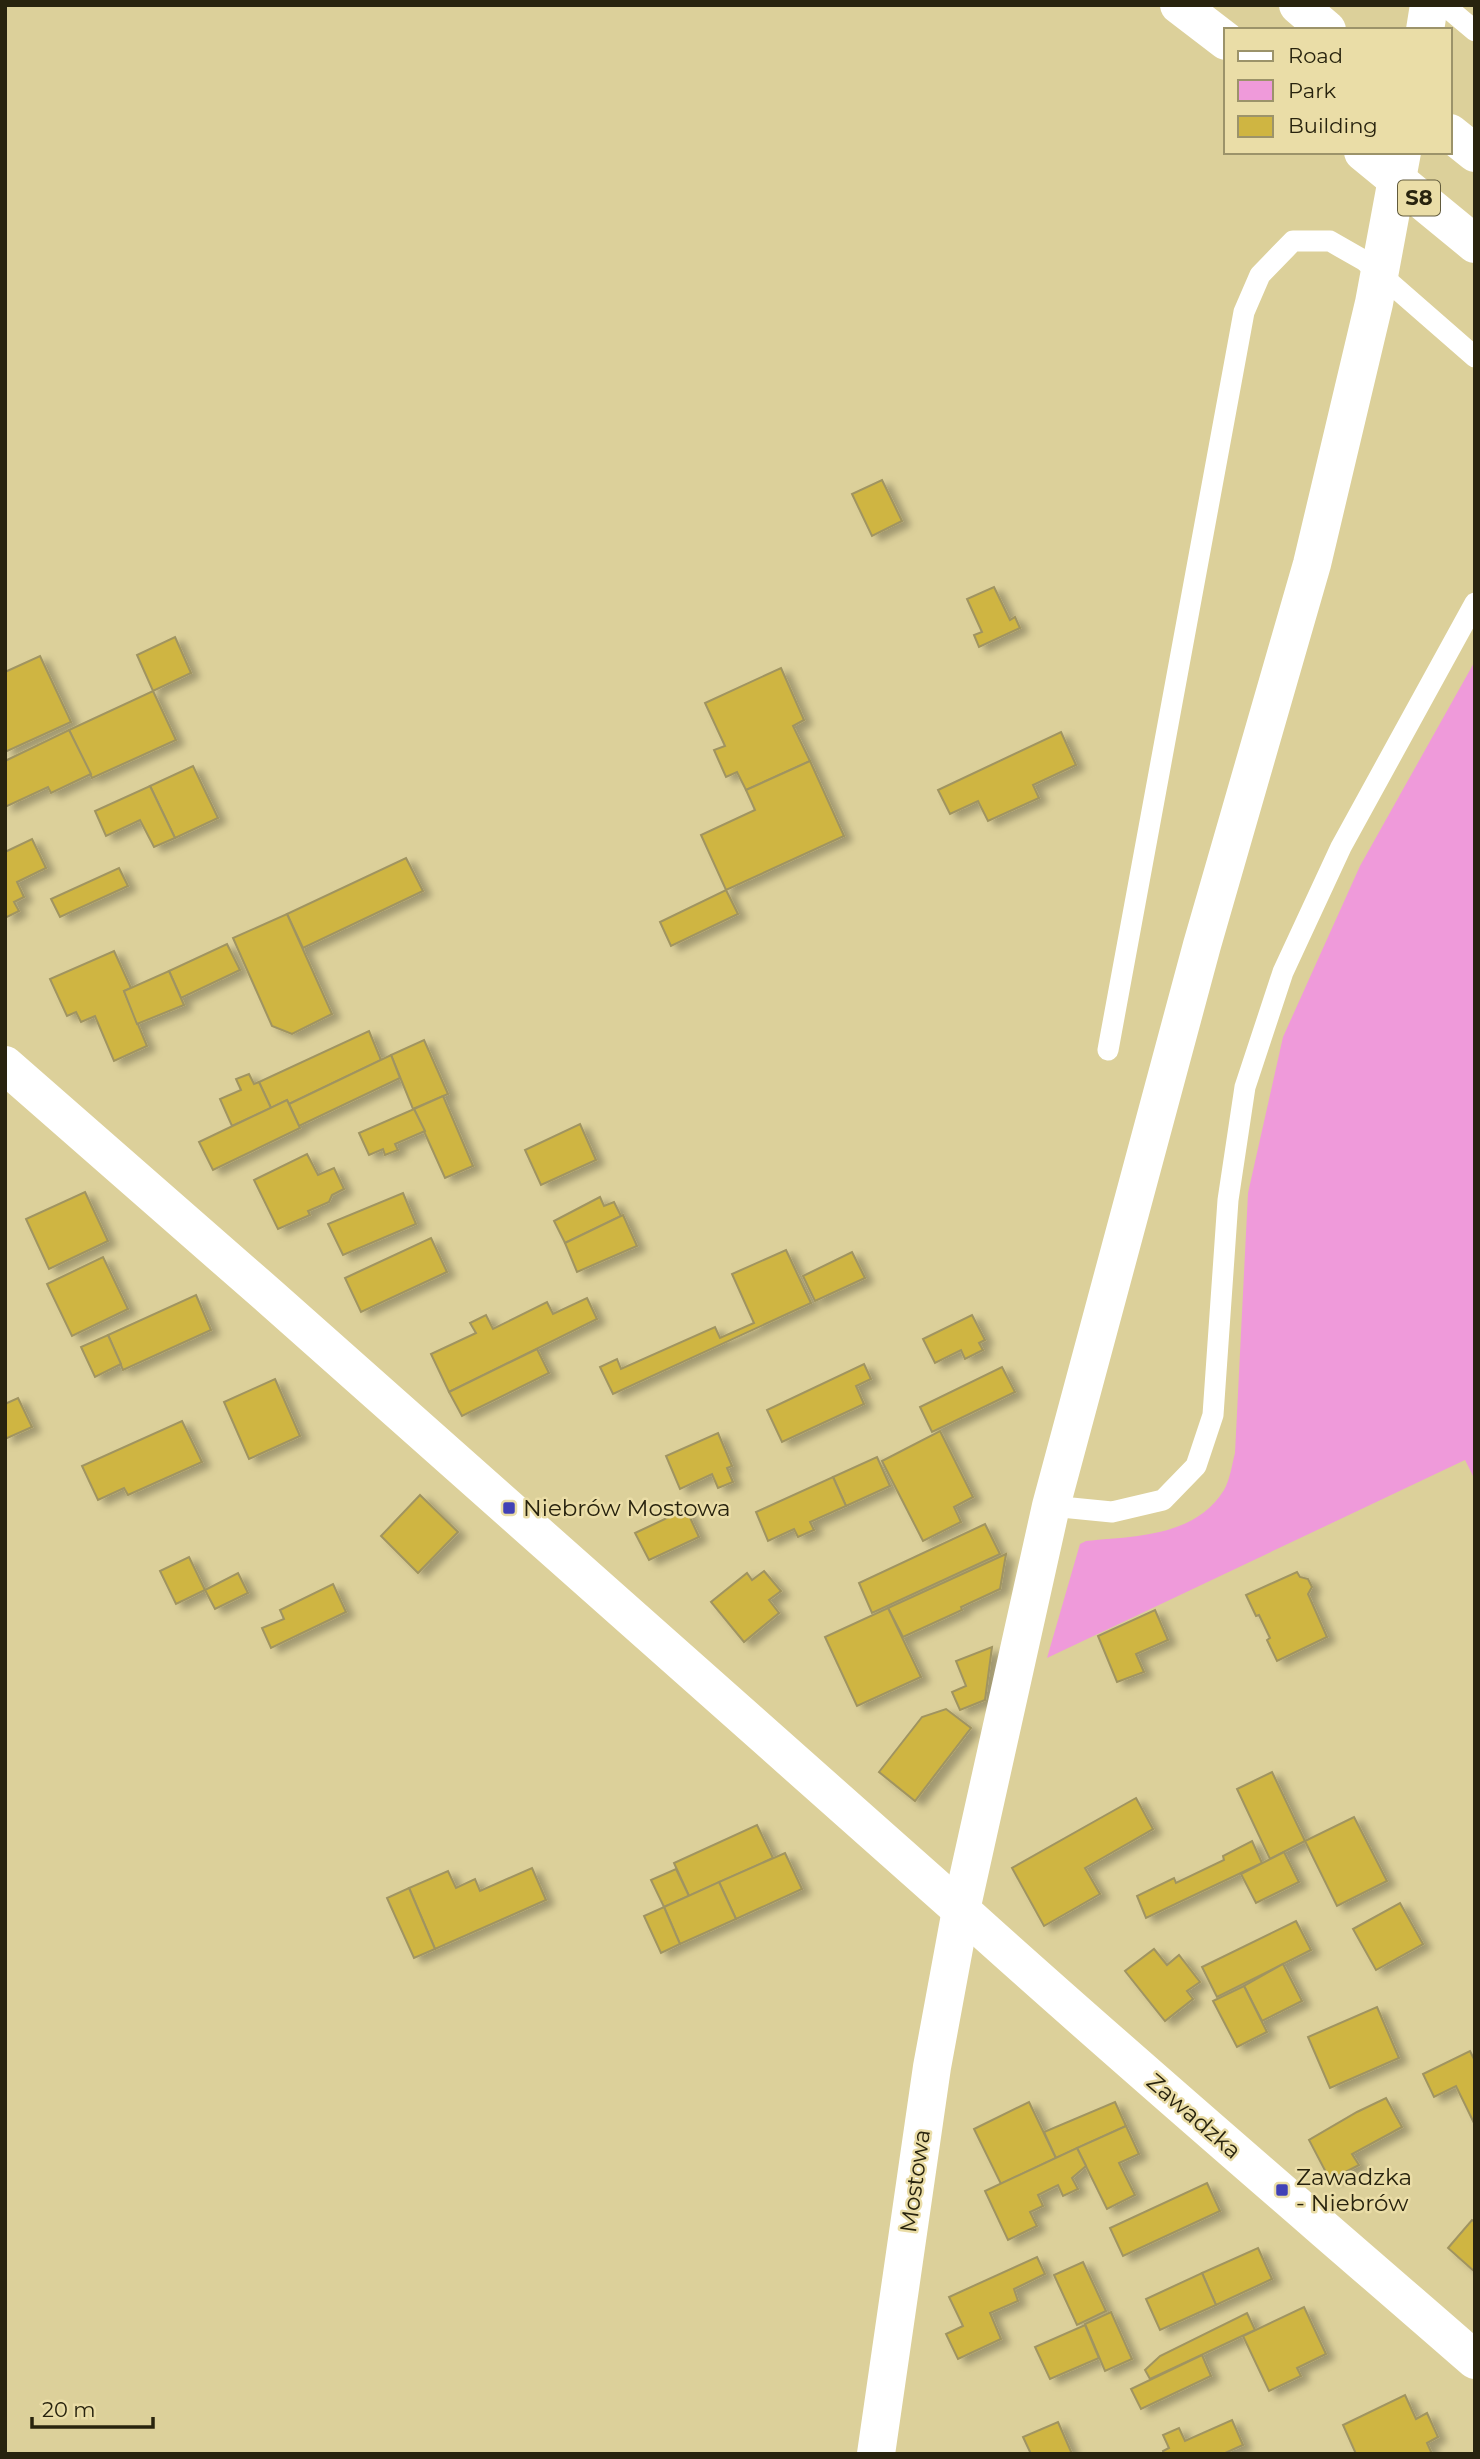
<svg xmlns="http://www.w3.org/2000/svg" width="1480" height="2459" font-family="Montserrat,sans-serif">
<defs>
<filter id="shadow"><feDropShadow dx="8" dy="4.5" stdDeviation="3.5" flood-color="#0004"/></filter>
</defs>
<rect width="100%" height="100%" fill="#dcd09a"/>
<path fill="#ef9ada" d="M1475 661V1480L1465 1460 1047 1658 1080 1544 1086 1541C1135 1536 1195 1537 1224 1490 1230 1480 1232 1464 1235 1453L1248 1193 1283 1037 1360 866Z"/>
<g fill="#cfb542" stroke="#a09461" stroke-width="2" filter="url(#shadow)">
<polygon points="882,480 902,521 872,536 852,494"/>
<polygon points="994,587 1010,620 1015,617 1020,628 979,647 974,635 982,632 967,599"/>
<polygon points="175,637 191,673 153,691 137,655"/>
<polygon points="40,656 71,722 5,752 5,672"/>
<polygon points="781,668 804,720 793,726 810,761 746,790 737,772 726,777 714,750 725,746 705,703"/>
<polygon points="153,691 176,740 92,778 69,730"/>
<polygon points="69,730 91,774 51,793 48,787 5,807 5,761"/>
<polygon points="1061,732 1076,765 1033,785 1039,798 988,821 978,801 950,814 938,790"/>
<polygon points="810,761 844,836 726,890 701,835 755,810 746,790"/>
<polygon points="193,766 218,818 175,838 150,786"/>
<polygon points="150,786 175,838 154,847 140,820 106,836 95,811"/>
<polygon points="32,839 46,868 17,882 24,897 14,902 19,911 5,918 5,852"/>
<polygon points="406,858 423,891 303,948 287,914"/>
<polygon points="119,868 128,886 60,917 51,899"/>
<polygon points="726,890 738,914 671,946 660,922"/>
<polygon points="287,914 332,1014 292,1034 272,1026 233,938"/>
<polygon points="227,944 240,970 181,998 169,971"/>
<polygon points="114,951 131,988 124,991 147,1046 114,1061 95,1016 81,1022 76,1012 67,1016 50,979"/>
<polygon points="169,971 184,1005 137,1024 124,991"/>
<polygon points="369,1031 381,1060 289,1104 287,1100 271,1108 259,1082"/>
<polygon points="424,1040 448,1094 413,1109 391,1055"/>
<polygon points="391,1055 400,1078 299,1126 289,1104"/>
<polygon points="249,1074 254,1084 259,1082 271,1108 232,1126 220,1099 241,1090 236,1079"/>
<polygon points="443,1096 473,1166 445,1178 414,1109"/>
<polygon points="287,1100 300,1128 213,1170 199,1142"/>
<polygon points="414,1109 425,1131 395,1144 398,1150 385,1155 383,1149 369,1155 359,1133"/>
<polygon points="580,1124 596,1160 541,1185 525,1150"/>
<polygon points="307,1154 318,1175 334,1168 344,1189 332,1195 329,1202 308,1211 310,1215 278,1229 254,1180"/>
<polygon points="85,1192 108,1241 49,1269 26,1219"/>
<polygon points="403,1193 416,1224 343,1255 328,1224"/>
<polygon points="600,1197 604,1206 614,1202 621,1216 565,1243 554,1221"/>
<polygon points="623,1215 637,1246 577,1272 565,1243"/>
<polygon points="431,1238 447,1272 361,1312 345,1278"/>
<polygon points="786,1250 811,1303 613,1394 600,1367 617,1359 621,1369 715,1327 720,1338 754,1323 732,1274"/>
<polygon points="852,1252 865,1278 815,1301 803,1276"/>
<polygon points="103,1257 128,1309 72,1336 47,1284"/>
<polygon points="196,1295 211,1330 123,1370 108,1335"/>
<polygon points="587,1298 597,1319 449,1392 431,1354 476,1333 470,1323 486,1315 493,1329 547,1302 553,1314"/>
<polygon points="972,1315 985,1340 979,1343 983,1350 965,1359 961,1350 935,1363 923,1339"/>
<polygon points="108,1335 121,1364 95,1377 81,1347"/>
<polygon points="537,1349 549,1373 462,1416 449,1392"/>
<polygon points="864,1364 871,1379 856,1386 864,1404 782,1442 767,1410"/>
<polygon points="1002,1367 1015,1392 932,1432 920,1407"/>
<polygon points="275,1379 300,1436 249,1459 224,1402"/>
<polygon points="18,1398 32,1427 5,1439 5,1404"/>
<polygon points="182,1421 202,1462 128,1495 124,1488 98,1500 82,1466"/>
<polygon points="940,1431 973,1497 954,1507 961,1522 923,1541 882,1461"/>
<polygon points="718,1433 732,1466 727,1468 733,1482 718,1488 712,1474 680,1489 666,1456"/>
<polygon points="877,1457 890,1486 846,1506 833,1477"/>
<polygon points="833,1477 846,1506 810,1522 814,1530 798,1537 794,1529 768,1541 756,1512"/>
<polygon points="420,1495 458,1532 418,1573 381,1536"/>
<polygon points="686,1509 699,1537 649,1560 635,1533"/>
<polygon points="985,1524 1000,1554 872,1613 859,1583"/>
<polygon points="1006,1554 1000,1589 961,1607 962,1610 903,1637 888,1608"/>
<polygon points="189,1557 205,1590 176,1604 160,1571"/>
<polygon points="764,1571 781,1591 769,1600 779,1613 744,1642 711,1602 747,1573 752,1580"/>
<polygon points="1297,1572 1300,1577 1308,1579 1312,1587 1308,1594 1327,1637 1277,1661 1267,1640 1270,1638 1259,1615 1256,1616 1246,1595"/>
<polygon points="238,1573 248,1593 215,1609 205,1590"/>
<polygon points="333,1584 346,1612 271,1648 262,1628 284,1619 280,1610"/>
<polygon points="888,1608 921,1677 857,1706 825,1637"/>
<polygon points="1155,1610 1168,1640 1136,1654 1144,1672 1117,1682 1098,1636"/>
<polygon points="992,1647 985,1700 960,1710 952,1692 966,1686 956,1661"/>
<polygon points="946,1709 971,1728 915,1801 879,1772 922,1717"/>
<polygon points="1272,1772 1305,1841 1270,1859 1237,1789"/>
<polygon points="1136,1798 1153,1829 1085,1868 1100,1894 1044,1926 1012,1868"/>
<polygon points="1354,1817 1387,1881 1337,1906 1305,1841"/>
<polygon points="757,1825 773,1858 689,1896 674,1863"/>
<polygon points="1252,1841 1262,1863 1146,1918 1137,1896 1174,1878 1176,1883 1224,1860 1223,1856"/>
<polygon points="1284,1852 1299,1882 1256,1903 1241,1874"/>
<polygon points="785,1853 802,1889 736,1919 719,1882"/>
<polygon points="532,1868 546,1900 435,1949 409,1888 448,1871 456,1888 475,1879 480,1891"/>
<polygon points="676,1869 689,1896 664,1907 651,1880"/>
<polygon points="719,1882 736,1919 680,1944 664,1907"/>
<polygon points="409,1888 435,1949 414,1958 387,1898"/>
<polygon points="1400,1903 1423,1944 1376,1970 1353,1929"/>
<polygon points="664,1907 680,1944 661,1953 644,1916"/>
<polygon points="1296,1921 1311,1950 1217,1997 1202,1967"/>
<polygon points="1154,1949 1167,1965 1179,1955 1200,1982 1187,1991 1193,1999 1165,2021 1125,1971"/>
<polygon points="1283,1964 1302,2001 1262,2021 1244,1986"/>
<polygon points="1244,1986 1267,2032 1237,2047 1213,2001"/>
<polygon points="1377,2007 1399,2058 1330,2088 1308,2037"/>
<polygon points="1470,2051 1475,2061 1474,2123 1456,2086 1434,2097 1423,2074"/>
<polygon points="1386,2098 1402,2127 1352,2154 1359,2165 1330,2180 1309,2140 1357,2112"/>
<polygon points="1029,2102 1056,2158 1001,2184 974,2129"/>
<polygon points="1115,2102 1126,2126 1056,2158 1044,2132"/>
<polygon points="1126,2126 1139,2154 1119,2163 1135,2195 1107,2209 1077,2148"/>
<polygon points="1077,2148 1086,2166 1072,2178 1078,2189 1063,2196 1058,2185 1038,2195 1043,2206 1030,2212 1037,2226 1008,2240 985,2191"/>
<polygon points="1207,2183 1220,2211 1123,2256 1110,2228"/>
<polygon points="1472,2220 1475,2222 1475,2272 1448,2248"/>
<polygon points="1258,2248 1272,2279 1216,2305 1202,2273"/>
<polygon points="1037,2257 1045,2274 1014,2289 1018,2301 990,2313 1001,2339 958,2359 946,2334 963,2326 949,2297"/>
<polygon points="1083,2262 1106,2311 1077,2325 1054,2275"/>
<polygon points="1202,2273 1216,2305 1160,2330 1146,2299"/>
<polygon points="1304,2307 1326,2354 1297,2368 1301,2376 1269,2391 1243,2336"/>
<polygon points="1111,2312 1132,2359 1105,2371 1085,2324"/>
<polygon points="1247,2313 1255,2330 1150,2379 1145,2370 1160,2356"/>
<polygon points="1085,2325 1099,2358 1050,2379 1035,2347"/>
<polygon points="1202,2355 1211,2376 1141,2409 1131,2389"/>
<polygon points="1405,2395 1416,2419 1427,2413 1438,2437 1427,2443 1432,2454 1356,2454 1343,2425"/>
<polygon points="1232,2420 1243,2445 1223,2454 1164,2454 1163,2451 1169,2448 1163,2435 1179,2428 1185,2441"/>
<polygon points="1058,2422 1072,2454 1031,2454 1023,2437"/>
</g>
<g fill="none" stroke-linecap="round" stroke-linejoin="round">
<g stroke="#fff" stroke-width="21">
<polyline points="1444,5 1475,31"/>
<polyline points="1108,1050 1244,312 1260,275 1293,241 1330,241 1365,261 1475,357"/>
<polyline points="1051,1506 1112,1512 1163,1500 1196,1466 1213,1415 1228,1200 1245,1087 1283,972 1341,847 1475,603"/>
</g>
<polyline stroke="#fff" stroke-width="38" points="5,1065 269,1296 961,1910"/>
<g stroke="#fff" stroke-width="38">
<polyline points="1425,30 1429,5"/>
<path d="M961 1910C1130 2063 1303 2210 1475 2360"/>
<polyline points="876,2454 932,2067 961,1910 1051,1506 1202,945 1312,564 1374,303 1402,152"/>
</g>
<g stroke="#fff" stroke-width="38">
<polyline points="1179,5 1226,41"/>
<polyline points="1298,5 1327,30"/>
<polyline points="1450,133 1475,153"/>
<polyline points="1363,152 1475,244"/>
</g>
</g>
<g fill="#4141b6" stroke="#eadda7" stroke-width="2.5">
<rect x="502" y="1501" width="14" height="14" rx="3.5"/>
<rect x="1275" y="2183" width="14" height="14" rx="3.5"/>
</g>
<g text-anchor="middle" stroke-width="5" stroke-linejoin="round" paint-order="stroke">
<rect fill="#eadda7" stroke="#625b3c" stroke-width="2" x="1398" y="180.5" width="42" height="35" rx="5"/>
<g font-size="21" font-weight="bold" fill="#28230e">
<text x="1419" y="205">S8</text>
</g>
<g font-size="23" fill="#28230e" stroke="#eadda7" text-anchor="start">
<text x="523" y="1516">Niebrów Mostowa</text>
<text x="1296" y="2185">Zawadzka<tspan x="1296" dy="26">- Niebrów</tspan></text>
</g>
<g font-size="23" fill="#28230e" stroke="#eadda7">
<text transform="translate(1194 2116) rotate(41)" y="8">Zawadzka</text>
<text transform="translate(915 2181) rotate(-82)" y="8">Mostowa</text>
</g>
</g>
<rect width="1480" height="2459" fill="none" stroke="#28230e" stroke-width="14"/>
<rect x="1224" y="28" width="228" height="126" fill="#eadda7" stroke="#9c936a" stroke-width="2"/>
<rect x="1238" y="51" width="35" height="10" fill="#ffffff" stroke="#9c936a" stroke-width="2"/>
<text x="1288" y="63" font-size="21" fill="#28230e">Road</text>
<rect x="1238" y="80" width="35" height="21" fill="#ef9ada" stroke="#9c936a" stroke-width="2"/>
<text x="1288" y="98" font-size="21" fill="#28230e">Park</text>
<rect x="1238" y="116" width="35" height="21" fill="#cfb542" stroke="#9c936a" stroke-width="2"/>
<text x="1288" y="133" font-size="21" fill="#28230e">Building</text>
<path d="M32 2417v10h121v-10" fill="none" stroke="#28230e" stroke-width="3.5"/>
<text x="42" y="2417" font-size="21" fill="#28230e" stroke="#eadda7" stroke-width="5" paint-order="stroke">20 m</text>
</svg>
